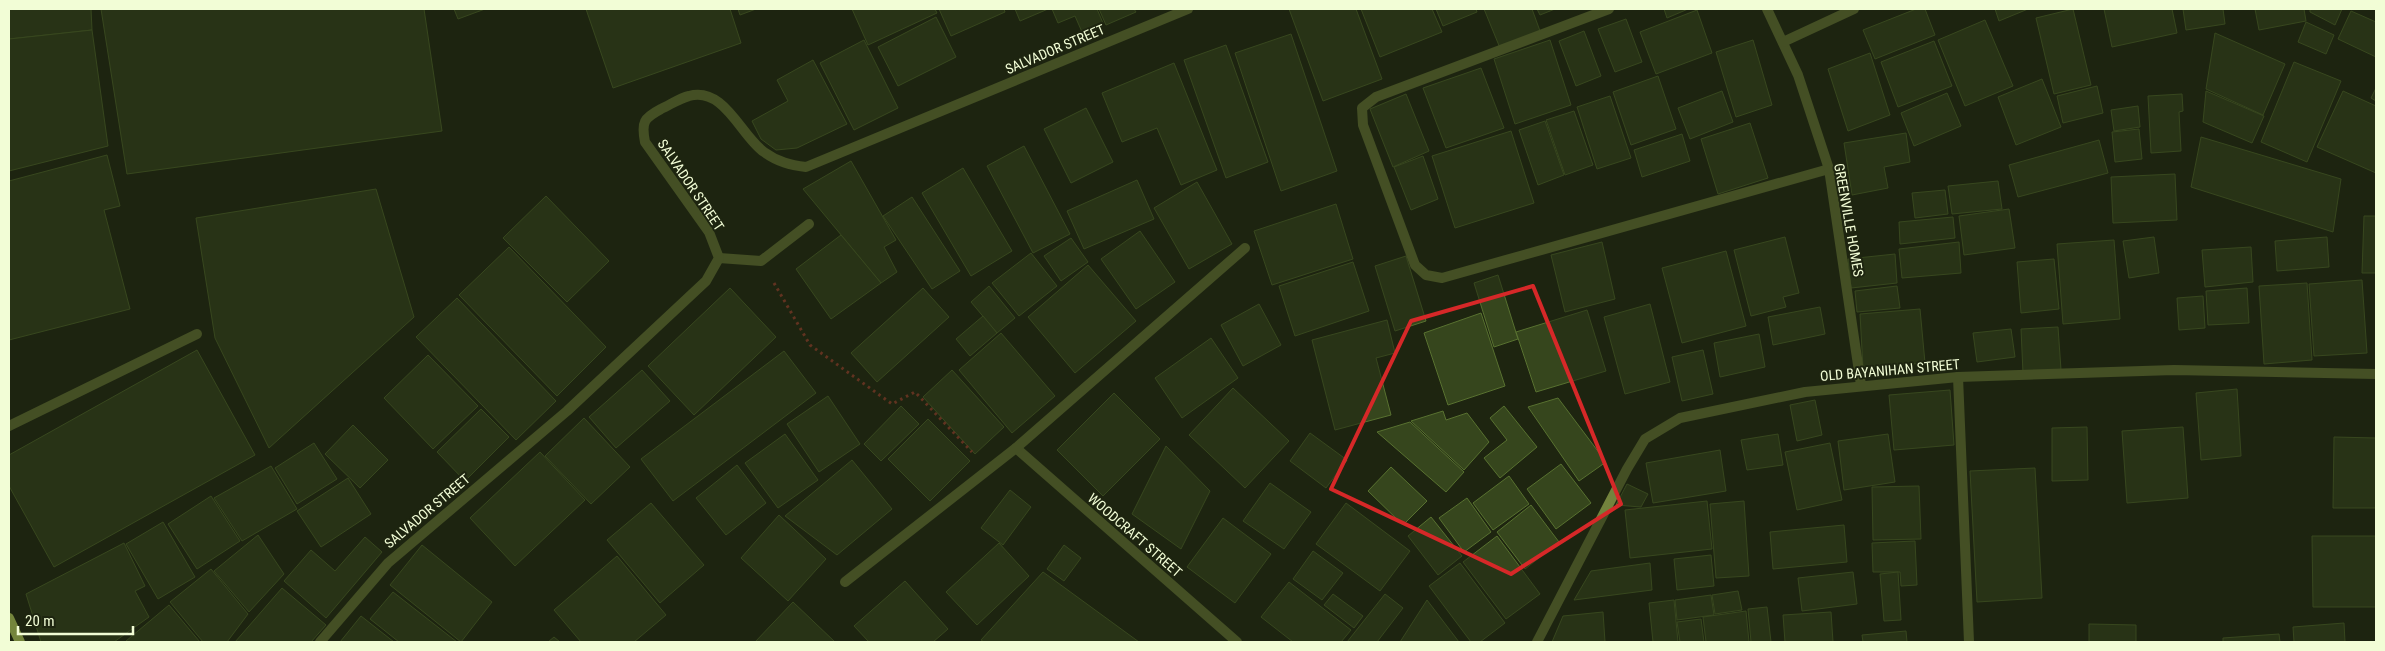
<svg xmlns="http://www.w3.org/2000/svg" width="2385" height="651" font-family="'Roboto Condensed',sans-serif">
<rect width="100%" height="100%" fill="#1e2510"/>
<g fill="#36461d" stroke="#587130">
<polygon points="9,9 91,9 92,30 9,39"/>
<polygon points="101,9 424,9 442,131 127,174"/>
<polygon points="454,9 485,9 458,19"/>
<polygon points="586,9 730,9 741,43 613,88"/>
<polygon points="738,9 756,9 740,15"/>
<polygon points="852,9 935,9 937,13 868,45"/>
<polygon points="939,9 1004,9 1005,12 951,36"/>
<polygon points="1015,9 1048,9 1020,21"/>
<polygon points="1052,9 1097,9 1103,23 1082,32 1075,16 1058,23"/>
<polygon points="1099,9 1134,9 1136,12 1106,25"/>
<polygon points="1289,9 1356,9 1382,79 1323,101"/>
<polygon points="1361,9 1432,9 1442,32 1380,57"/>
<polygon points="1436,9 1476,9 1477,12 1443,26"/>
<polygon points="1484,9 1532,9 1540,31 1500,48"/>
<polygon points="1537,9 1555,9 1540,15"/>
<polygon points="1664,9 1688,9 1667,18"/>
<polygon points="1916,9 1925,9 1935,35 1875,59 1863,30"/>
<polygon points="1995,9 2028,9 1999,21"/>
<polygon points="2073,9 2091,85 2054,94 2036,18"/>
<polygon points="2104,9 2172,9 2177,33 2112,47"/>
<polygon points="2183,9 2223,9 2225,24 2186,30"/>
<polygon points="2255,9 2304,9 2306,21 2259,30"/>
<polygon points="2310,9 2342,9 2335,25 2310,12"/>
<polygon points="1697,10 1712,53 1656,74 1640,32"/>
<polygon points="2351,11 2376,22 2376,57 2338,39"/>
<polygon points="936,17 956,57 898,86 878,47"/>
<polygon points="1626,19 1642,62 1615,72 1598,29"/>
<polygon points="1985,20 2013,86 1965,106 1938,40"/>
<polygon points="2306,22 2334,35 2326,54 2298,42"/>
<polygon points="92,30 108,146 9,171 9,39"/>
<polygon points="1584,31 1601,76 1576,86 1559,41"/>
<polygon points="2215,33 2285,64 2263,115 2206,89"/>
<polygon points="1291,34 1337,171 1281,191 1235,53"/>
<polygon points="864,40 898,108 854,130 820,63"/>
<polygon points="1550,40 1571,105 1515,124 1494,59"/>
<polygon points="1753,40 1772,105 1736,117 1716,52"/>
<polygon points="1934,41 1952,86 1898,107 1881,62"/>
<polygon points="1226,45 1268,162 1226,178 1184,60"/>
<polygon points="1870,53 1890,115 1848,131 1828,69"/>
<polygon points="813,60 847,124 797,148 776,150 761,139 752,121 788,101 777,80"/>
<polygon points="2294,62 2341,81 2307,162 2261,142"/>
<polygon points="1174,63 1217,170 1181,185 1157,128 1122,142 1102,93"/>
<polygon points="1481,68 1504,128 1446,148 1423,88"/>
<polygon points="1658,76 1676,129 1631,145 1613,92"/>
<polygon points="2042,79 2061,127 2016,145 1998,97"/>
<polygon points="2097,86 2103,113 2063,123 2057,96"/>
<polygon points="2376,88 2376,101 2371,98"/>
<polygon points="1722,91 1733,122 1690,139 1678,108"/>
<polygon points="2206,91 2264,116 2252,143 2203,122"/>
<polygon points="2343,91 2376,106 2376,173 2317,147"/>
<polygon points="1947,93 1961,126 1914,146 1901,113"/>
<polygon points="1406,94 1429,151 1393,167 1370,109"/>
<polygon points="2182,94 2183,111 2179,112 2181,151 2151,153 2148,96"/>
<polygon points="1610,96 1631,158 1597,169 1577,107"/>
<polygon points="2138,106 2140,127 2114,131 2111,110"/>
<polygon points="1086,108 1113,162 1071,183 1044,129"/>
<polygon points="1574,111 1593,165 1565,175 1546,120"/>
<polygon points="1545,121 1564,175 1538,185 1519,130"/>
<polygon points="1750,123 1768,178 1718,194 1701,139"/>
<polygon points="2139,129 2142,159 2115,162 2112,132"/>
<polygon points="1511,131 1534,203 1455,228 1432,156"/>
<polygon points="1906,133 1910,162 1884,167 1888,188 1852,195 1844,143"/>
<polygon points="1682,134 1690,161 1642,177 1634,150"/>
<polygon points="2201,137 2341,179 2333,232 2191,187"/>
<polygon points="2099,140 2108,173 2018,197 2009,165"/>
<polygon points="1024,146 1070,234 1033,253 987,166"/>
<polygon points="107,155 120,206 104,210 130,309 9,340 9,181"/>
<polygon points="1423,156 1438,199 1411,210 1394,167"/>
<polygon points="851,161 896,240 884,247 897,272 881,283 803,189"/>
<polygon points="963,168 1012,251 971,276 922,193"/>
<polygon points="2175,174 2177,220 2113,223 2111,177"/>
<polygon points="1137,180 1154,219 1084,249 1067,211"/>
<polygon points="1998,181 2002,209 1952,214 1948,186"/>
<polygon points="1197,182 1232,244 1189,269 1154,208"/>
<polygon points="376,189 414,317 269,448 215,338 196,218"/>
<polygon points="1945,190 1948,214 1915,218 1912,193"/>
<polygon points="546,196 609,261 567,302 503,238"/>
<polygon points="912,197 960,271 932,289 883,216"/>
<polygon points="1336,204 1353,259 1272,285 1254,231"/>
<polygon points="2009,209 2015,248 1964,255 1959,216"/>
<polygon points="2364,216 2376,216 2376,273 2362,273"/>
<polygon points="1953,217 1955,238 1900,244 1899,222"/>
<polygon points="1140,231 1175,282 1136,309 1101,259"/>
<polygon points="841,235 881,283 831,319 796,269"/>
<polygon points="1785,237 1799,293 1783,297 1786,307 1751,316 1734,250"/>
<polygon points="2154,237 2159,273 2129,278 2123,241"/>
<polygon points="2327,237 2329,267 2277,271 2275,241"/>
<polygon points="1071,238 1088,262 1061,281 1044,256"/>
<polygon points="2114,240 2120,319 2063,324 2057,244"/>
<polygon points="1602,242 1615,299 1565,312 1551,255"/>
<polygon points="1959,242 1961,273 1902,278 1899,249"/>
<polygon points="509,247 606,347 557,396 459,295"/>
<polygon points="2251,247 2253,282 2205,287 2202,250"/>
<polygon points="1726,251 1746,326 1682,343 1662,268"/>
<polygon points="1031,253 1057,286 1019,316 992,283"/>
<polygon points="1895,254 1897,283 1851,288 1848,259"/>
<polygon points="1406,256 1426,321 1395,331 1375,266"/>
<polygon points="2054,259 2059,309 2021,313 2017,262"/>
<polygon points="1353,262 1369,311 1295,336 1279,286"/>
<polygon points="1088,265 1136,321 1075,373 1028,317"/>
<polygon points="1498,275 1518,339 1494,347 1474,283"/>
<polygon points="2362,280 2367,353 2314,356 2309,284"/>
<polygon points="2307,283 2312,360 2264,364 2259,286"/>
<polygon points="989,286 1015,318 997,333 971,302"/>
<polygon points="1897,286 1900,308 1857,312 1855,291"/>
<polygon points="730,288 776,337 694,415 648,366"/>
<polygon points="923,288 949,317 877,382 851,353"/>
<polygon points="2247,288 2249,323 2208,325 2206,291"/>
<polygon points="2203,296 2205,328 2179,330 2177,298"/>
<polygon points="457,298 556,401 516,440 416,337"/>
<polygon points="1259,304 1281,345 1243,366 1221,325"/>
<polygon points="1650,304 1670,382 1625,394 1604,317"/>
<polygon points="1820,307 1825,334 1773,345 1768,317"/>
<polygon points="1920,309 1925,363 1863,368 1860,314"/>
<polygon points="1587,310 1606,371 1536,392 1516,332"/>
<polygon points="1481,313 1505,386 1448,405 1424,333"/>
<polygon points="983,316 997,333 970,356 956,339"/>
<polygon points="1387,320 1395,353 1376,358 1391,415 1335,430 1312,340"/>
<polygon points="2058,327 2061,370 2023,373 2021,329"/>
<polygon points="2011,329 2015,357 1977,362 1973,333"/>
<polygon points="1001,333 1055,396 1012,433 959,370"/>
<polygon points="1759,334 1765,367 1720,377 1714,343"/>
<polygon points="1211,338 1238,378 1182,418 1155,378"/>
<polygon points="197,350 255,455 54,567 9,486 9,455"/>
<polygon points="1703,350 1713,394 1682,401 1672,357"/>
<polygon points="784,351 816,393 673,501 641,459"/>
<polygon points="428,355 478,406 433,449 384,398"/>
<polygon points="642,370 670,401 616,448 589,417"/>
<polygon points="952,370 1004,427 975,454 923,397"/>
<polygon points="1233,388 1289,441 1245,488 1189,435"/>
<polygon points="2237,389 2241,456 2201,460 2196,393"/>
<polygon points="1950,390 1954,445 1894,450 1889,395"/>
<polygon points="1114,393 1160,439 1103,496 1057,450"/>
<polygon points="828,396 860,444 819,472 787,424"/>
<polygon points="1558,398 1606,462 1579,481 1528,407"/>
<polygon points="1815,400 1822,435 1797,441 1790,405"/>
<polygon points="901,406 919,424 881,461 864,444"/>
<polygon points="1504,406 1537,447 1500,478 1484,458 1507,440 1490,418"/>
<polygon points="481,409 509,437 465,481 437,452"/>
<polygon points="1443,411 1446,420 1467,413 1489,442 1464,470 1411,421"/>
<polygon points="584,418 630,467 591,504 545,456"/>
<polygon points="928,419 970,461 930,501 888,459"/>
<polygon points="1410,422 1464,472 1446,492 1377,432"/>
<polygon points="353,425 388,460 360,488 325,454"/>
<polygon points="2087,427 2088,480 2052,481 2052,428"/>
<polygon points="2183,427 2188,498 2127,503 2122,431"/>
<polygon points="1310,433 1347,460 1326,488 1290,461"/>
<polygon points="785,434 818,480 778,508 745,463"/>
<polygon points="1778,434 1783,465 1747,470 1741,440"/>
<polygon points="1888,434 1895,482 1844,490 1838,441"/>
<polygon points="2334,437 2376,438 2376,508 2333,508"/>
<polygon points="314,443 337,479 297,504 275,468"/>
<polygon points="1830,443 1842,500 1797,510 1785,452"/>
<polygon points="1166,446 1210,491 1181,549 1132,514"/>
<polygon points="1720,450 1726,491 1653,503 1646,463"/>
<polygon points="540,452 585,500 515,566 470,518"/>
<polygon points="852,460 892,509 837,555 785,516"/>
<polygon points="1561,464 1591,503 1556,529 1527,489"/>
<polygon points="737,465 766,503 726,535 696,498"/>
<polygon points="271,466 297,509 242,541 214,498"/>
<polygon points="1391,467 1427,501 1403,525 1368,491"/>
<polygon points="2035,468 2042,598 1977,602 1970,471"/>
<polygon points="1509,476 1529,504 1493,530 1473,503"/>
<polygon points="348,478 371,514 321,547 297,511"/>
<polygon points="1270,483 1311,512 1284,549 1243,521"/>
<polygon points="1627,484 1648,494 1641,507 1616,505"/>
<polygon points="1919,486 1921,539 1873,540 1872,487"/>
<polygon points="1010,490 1031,507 1003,545 981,528"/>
<polygon points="211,496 240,541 197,569 168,524"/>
<polygon points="1467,498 1491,532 1464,552 1439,518"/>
<polygon points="1707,501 1712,549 1630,558 1625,510"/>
<polygon points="1744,501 1749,576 1716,578 1710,504"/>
<polygon points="651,503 704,565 660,603 607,540"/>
<polygon points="1346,503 1410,551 1380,591 1316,544"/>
<polygon points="1531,505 1559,542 1525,569 1497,532"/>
<polygon points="779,515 826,559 788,601 741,558"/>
<polygon points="1431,517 1462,556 1438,575 1408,536"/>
<polygon points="1223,518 1271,554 1235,603 1187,567"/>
<polygon points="163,522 195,577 158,599 126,544"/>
<polygon points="1844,525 1847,562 1773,569 1770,532"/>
<polygon points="258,535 284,574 249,612 214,571"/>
<polygon points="1497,536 1540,594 1506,619 1463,562"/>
<polygon points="2312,536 2376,536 2376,607 2313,607"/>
<polygon points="365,537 382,552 326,618 284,581 311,550 335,571"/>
<polygon points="1915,541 1917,585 1901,586 1900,572 1873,572 1872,543"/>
<polygon points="124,543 145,586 135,591 149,617 114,642 41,642 26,594"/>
<polygon points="999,543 1029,576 977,625 946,592"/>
<polygon points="422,545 492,602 461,642 390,585"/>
<polygon points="1064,545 1081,558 1064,581 1047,569"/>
<polygon points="1313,551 1343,573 1322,600 1293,579"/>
<polygon points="1711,555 1714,586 1677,590 1674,559"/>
<polygon points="617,556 666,615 634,642 581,642 554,610"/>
<polygon points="1460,563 1505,623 1480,642 1471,642 1429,586"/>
<polygon points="1650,563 1652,590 1574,600 1591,571"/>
<polygon points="211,569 248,614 227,642 203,642 170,602"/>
<polygon points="1043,572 1139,642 984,642 981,640"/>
<polygon points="1853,572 1857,604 1802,611 1798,578"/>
<polygon points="1898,572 1901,620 1884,621 1880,574"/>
<polygon points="905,581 948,629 933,642 869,642 854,626"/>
<polygon points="1289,582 1351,630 1341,642 1293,642 1261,617"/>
<polygon points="282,588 326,625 311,642 235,642"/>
<polygon points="1738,591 1742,610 1715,614 1712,595"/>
<polygon points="393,592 457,642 399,642 370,619"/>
<polygon points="1333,594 1363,616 1354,628 1324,605"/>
<polygon points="1385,594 1403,608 1377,642 1347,642"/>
<polygon points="1711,595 1714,615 1677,620 1675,600"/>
<polygon points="1427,600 1459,642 1400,642"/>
<polygon points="1674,600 1678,642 1653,642 1649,603"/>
<polygon points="793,602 835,642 755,642"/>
<polygon points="169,605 200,642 127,642 126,641"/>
<polygon points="1767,607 1771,642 1751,642 1748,609"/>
<polygon points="1746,611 1749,642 1706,642 1703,617"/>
<polygon points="1603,612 1605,642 1552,642 1563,616"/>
<polygon points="1831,612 1833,642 1785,642 1783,615"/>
<polygon points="361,616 394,642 340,642"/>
<polygon points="1701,619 1704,642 1680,642 1677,622"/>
<polygon points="2344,623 2345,642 2294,642 2293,627"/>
<polygon points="2089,624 2136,625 2136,642 2089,642"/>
<polygon points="1906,631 1907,642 1863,642 1862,635"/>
<polygon points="2279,634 2280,642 2223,642 2223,638"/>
<polygon points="554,637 560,642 548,642"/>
</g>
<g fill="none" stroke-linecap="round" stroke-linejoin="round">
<polyline stroke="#b34434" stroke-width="3" stroke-dasharray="2.5 4" stroke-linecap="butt" points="774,283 810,345 892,404 915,392 972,452"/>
<g stroke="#73833d" stroke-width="10">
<polyline points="719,258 761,261 809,224"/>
<polyline points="9,426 197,334"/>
</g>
<g stroke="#73833d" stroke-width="10">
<polyline points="1609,9 1376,97 1362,108 1363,125 1415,265 1426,275 1442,278 1829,169"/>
<polyline points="1767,9 1798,75 1829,169 1861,385"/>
<polyline points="1783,42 1854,9"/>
<polyline points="1958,377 1969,642"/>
<polyline points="1016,448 1237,642"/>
<polyline points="845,582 1016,448 1245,248"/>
<path d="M320 642 388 563 567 411 706 281 719 258 709 232 645 142C641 122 644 118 661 109 670 105 680 98 689 96 724 86 741 136 764 152 778 162 790 165 806 167L1188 9"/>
<polyline points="1537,642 1627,469 1645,439 1680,418 1805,392 1958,377 2174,370 2376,374"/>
</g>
<polyline stroke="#ddfa71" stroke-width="10" points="9,618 20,642"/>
</g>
<path d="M0 0H2385V651H0ZM1533 286 1621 504 1511 574 1331 489 1411 321Z" fill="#1e2510" fill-opacity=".55" fill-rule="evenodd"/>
<path fill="none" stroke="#d62828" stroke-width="4" stroke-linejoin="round" d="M1533 286 1621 504 1511 574 1331 489 1411 321Z"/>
<g text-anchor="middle" stroke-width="4" stroke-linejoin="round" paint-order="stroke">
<g font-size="14" fill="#f2fdd6" stroke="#1e2510">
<text transform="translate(1055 49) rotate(-23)" y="5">SALVADOR STREET</text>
<text transform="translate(691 185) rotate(56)" y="5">SALVADOR STREET</text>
<text transform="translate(1849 220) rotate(80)" y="5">GREENVILLE HOMES</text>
<text transform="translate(1890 370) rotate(-5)" y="5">OLD BAYANIHAN STREET</text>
<text transform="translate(427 511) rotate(-40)" y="5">SALVADOR STREET</text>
<text transform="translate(1135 535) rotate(41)" y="5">WOODCRAFT STREET</text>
</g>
</g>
<rect width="2385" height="651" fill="none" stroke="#f2fdd6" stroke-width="20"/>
<path d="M18 626v8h115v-8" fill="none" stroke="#f2fdd6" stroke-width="2.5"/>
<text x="25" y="626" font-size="15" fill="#f2fdd6" stroke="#1e2510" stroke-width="4" paint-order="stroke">20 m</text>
</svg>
